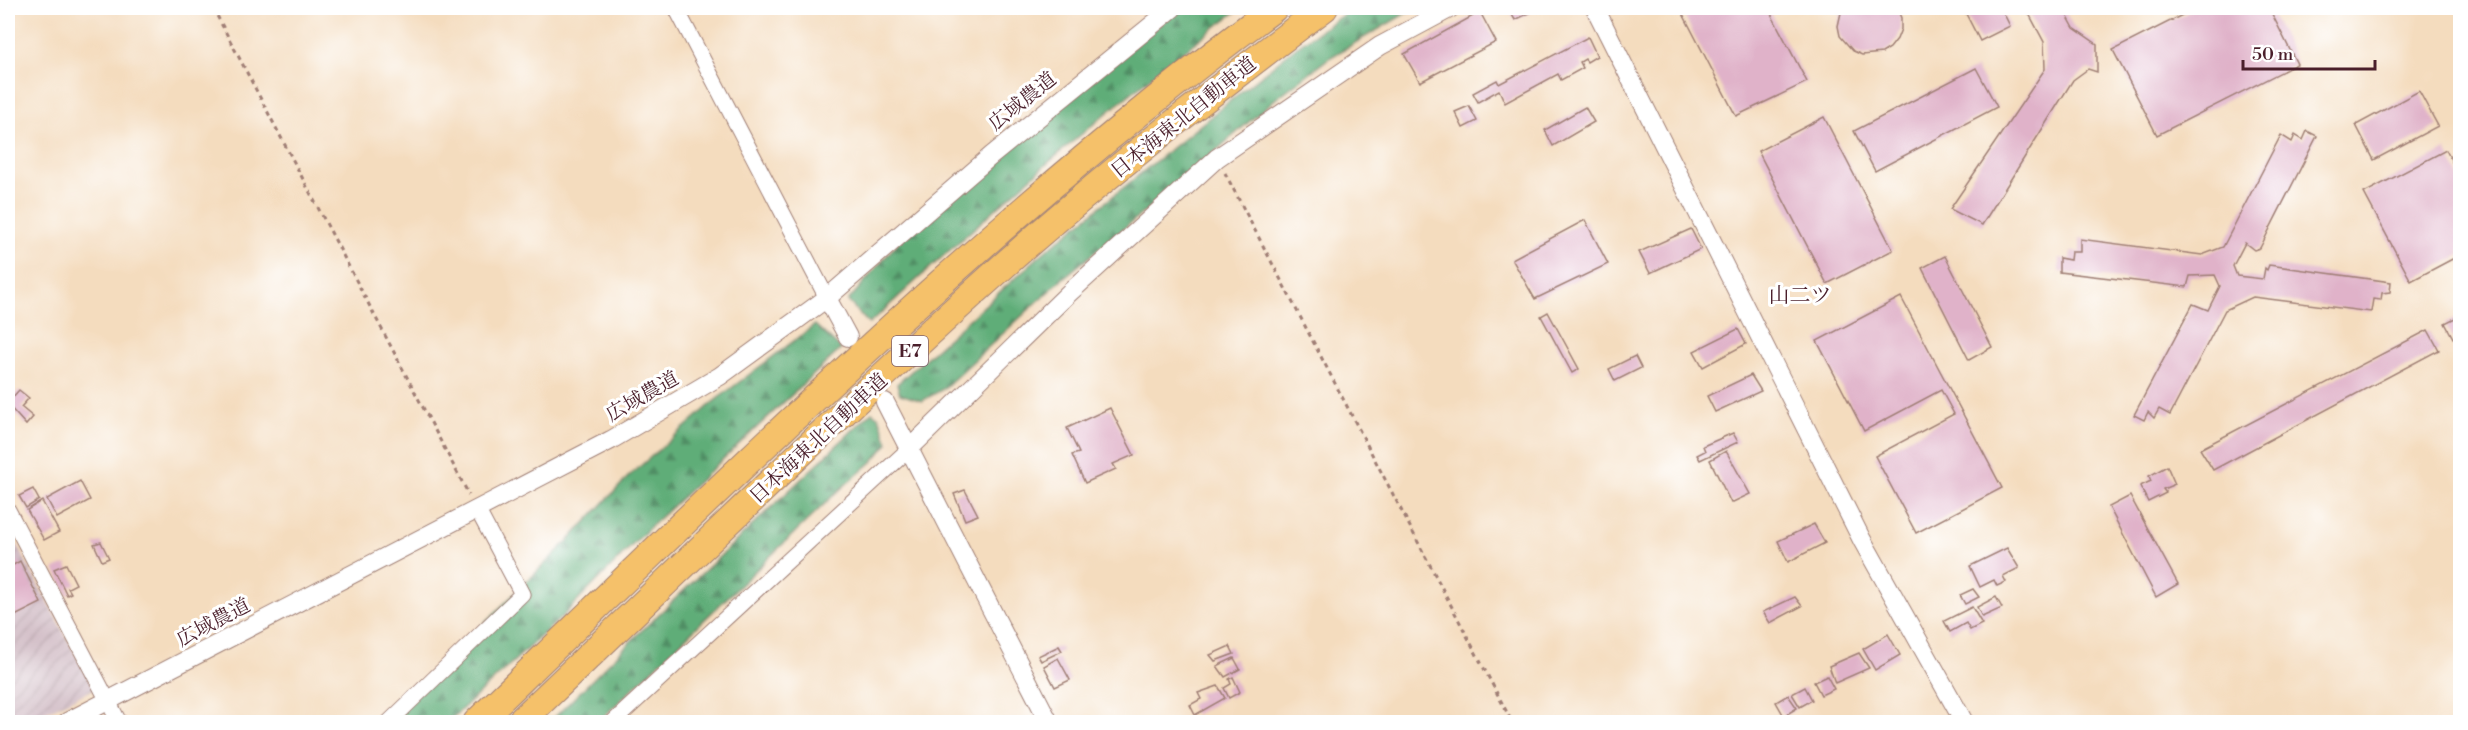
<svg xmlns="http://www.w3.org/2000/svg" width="2468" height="730" font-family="'Libre Bodoni','Noto Serif JP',serif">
<defs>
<pattern id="industrial-furrows" width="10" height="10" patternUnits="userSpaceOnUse" patternTransform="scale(1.5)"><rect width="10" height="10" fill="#d2bdc6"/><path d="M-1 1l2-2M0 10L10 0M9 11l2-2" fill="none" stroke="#b6a2aa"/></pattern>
<pattern id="forest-firs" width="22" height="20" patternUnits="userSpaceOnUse" patternTransform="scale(1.5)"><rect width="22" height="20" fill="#5fad78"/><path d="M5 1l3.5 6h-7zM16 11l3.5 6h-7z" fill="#508c63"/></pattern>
</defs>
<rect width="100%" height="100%" fill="#fff"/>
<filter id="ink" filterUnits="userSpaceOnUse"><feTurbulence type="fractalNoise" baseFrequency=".0167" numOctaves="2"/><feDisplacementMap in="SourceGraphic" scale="12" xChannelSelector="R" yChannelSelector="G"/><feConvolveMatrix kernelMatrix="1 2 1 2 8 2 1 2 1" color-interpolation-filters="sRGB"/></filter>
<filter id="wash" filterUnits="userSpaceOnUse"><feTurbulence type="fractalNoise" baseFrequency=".008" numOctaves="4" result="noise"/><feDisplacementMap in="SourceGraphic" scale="24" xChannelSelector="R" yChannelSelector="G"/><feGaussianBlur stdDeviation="1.35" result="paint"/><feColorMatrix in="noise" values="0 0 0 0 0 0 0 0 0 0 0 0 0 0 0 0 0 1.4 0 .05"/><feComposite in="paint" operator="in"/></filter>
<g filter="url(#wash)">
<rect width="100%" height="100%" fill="#f4dcbe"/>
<polygon fill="url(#industrial-furrows)" points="8,528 94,689 24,722 8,722"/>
<g fill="url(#forest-firs)" stroke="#546652" stroke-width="1.5">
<path d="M1180 8H1241C1110 104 989 213 869 324L848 301 901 239Z"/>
<polygon points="1353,8 1415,8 1329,58 1274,100 1172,189 1062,279 943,389 922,401 900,394 897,384 1043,253 1296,47"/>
<polygon points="815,325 841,349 652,525 565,614 448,722 384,722 570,539 629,476 717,399"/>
<polygon points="872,412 879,417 888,443 873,461 837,492 598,722 550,722 639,633"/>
</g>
<g id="blocks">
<g fill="#e0b2c9">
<polygon points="1508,8 1540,8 1515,20"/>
<polygon points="1680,8 1768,8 1807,82 1736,116"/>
<polygon points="1842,8 1897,8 1901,18 1901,29 1897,39 1890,48 1882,53 1862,55 1853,51 1840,36 1838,26"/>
<polygon points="1963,8 2001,8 2010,26 1980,41"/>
<polygon points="2026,8 2063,8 2074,28 2097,44 2097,72 2088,69 2073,80 1982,225 1950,209 2045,69 2044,42"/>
<polygon points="2196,8 2269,8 2297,64 2157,135 2113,50"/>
<polygon points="1480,12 1496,42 1420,82 1404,54"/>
<polygon points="1588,37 1597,56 1587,62 1585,59 1580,62 1583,68 1561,80 1558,74 1505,103 1499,90 1478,102 1473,93 1497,80 1499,84"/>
<polygon points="1976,68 1997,107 1875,171 1854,131"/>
<polygon points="2419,91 2438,126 2374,160 2356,125"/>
<polygon points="1469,106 1477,121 1463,128 1455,112"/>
<polygon points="1585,107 1594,122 1553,146 1545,130"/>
<polygon points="1824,117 1893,250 1827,284 1758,151"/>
<polygon points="2307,131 2317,136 2260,248 2254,250 2245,243 2233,266 2237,276 2263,279 2265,268 2267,270 2269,265 2391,282 2390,292 2382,293 2381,300 2373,299 2371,312 2253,297 2225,310 2170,415 2159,409 2154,418 2148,412 2144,420 2134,415 2193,304 2208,310 2220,286 2215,275 2190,276 2187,287 2059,272 2059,258 2070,260 2071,252 2080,252 2080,239 2202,255 2223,247 2281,135 2292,142 2295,135 2303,140"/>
<polygon points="2446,150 2460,177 2460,255 2411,281 2364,193"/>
<polygon points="1585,220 1608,264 1535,299 1512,259"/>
<polygon points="1691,229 1701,249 1650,273 1639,252"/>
<polygon points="1945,256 1992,347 1969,360 1922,268"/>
<polygon points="1901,297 2002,488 1916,533 1875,456 1954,414 1941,390 1864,431 1817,341"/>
<polygon points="1548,312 1579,369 1572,373 1541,316"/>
<polygon points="2457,317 2460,324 2460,334 2453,338 2445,323"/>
<polygon points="1738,329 1746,344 1703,367 1694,351"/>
<polygon points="2428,330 2439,350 2213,470 2200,449"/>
<polygon points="1635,356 1641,368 1615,381 1609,369"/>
<polygon points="1751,375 1761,391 1715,412 1707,396"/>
<polygon points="19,390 29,398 21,407 33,417 26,425 8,405 8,400 11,399"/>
<polygon points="1110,408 1134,455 1113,464 1116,469 1085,483 1072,455 1079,453 1067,428"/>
<polygon points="1733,433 1738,442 1700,460 1697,455 1705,451 1703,446"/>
<polygon points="1726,451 1750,494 1731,503 1710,460"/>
<polygon points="2167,466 2175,484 2163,489 2166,493 2148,502 2140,486 2151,481 2149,476"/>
<polygon points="80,481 90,500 57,518 47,499"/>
<polygon points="33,489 39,500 26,508 19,496"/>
<polygon points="965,490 978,515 965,520 954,494"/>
<polygon points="2130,496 2178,584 2156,597 2109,507"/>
<polygon points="42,501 59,532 44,540 27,510"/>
<polygon points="1814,524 1825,543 1788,562 1778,541"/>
<polygon points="101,542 109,558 102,561 94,544"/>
<polygon points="2007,548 2019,568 2003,576 2006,582 1997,586 1994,580 1980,587 1970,566"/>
<polygon points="20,561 41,603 15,616 8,600 8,568"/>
<polygon points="66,564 76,584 68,588 71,593 67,595 54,569"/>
<polygon points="1973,589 1979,597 1965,604 1960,595"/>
<polygon points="1795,597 1802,606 1770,623 1763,612"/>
<polygon points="1996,597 2002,608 1982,617 1977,607"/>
<polygon points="1972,607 1982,624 1970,630 1966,623 1950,632 1944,621"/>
<polygon points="1888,634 1900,655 1875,670 1863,649"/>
<polygon points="1059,646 1062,651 1041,661 1038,656"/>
<polygon points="1230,646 1234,654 1215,661 1210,655"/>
<polygon points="1859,653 1869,668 1835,683 1829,666"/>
<polygon points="1058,658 1070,680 1055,687 1044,666"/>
<polygon points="1234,658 1240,669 1225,677 1217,666"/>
<polygon points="1827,676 1834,689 1821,695 1814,682"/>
<polygon points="1233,677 1240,692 1229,698 1224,688 1231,684 1229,679"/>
<polygon points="1218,686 1225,698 1195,715 1190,705 1201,699 1198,693"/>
<polygon points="1805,687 1812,700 1800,707 1792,694"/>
<polygon points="1788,695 1797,708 1784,716 1776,702"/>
</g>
</g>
</g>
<g filter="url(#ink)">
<use href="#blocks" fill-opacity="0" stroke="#9f7e74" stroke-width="1.5"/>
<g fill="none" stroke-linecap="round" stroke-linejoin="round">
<defs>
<g id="minor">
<polyline points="676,8 827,298"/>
<polyline points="8,510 119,722"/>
<polyline points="389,722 522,594 477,509"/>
<polyline points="613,722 908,450"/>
</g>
<g id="tertiary">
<polyline points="1595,8 1862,540 1964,722"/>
<polyline points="827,298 848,337"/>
<polyline points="885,402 1049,722"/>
<polyline points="908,450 1069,293 1217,158 1380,46 1451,8"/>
<polyline points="67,722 611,440 720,376 827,298 991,156 1173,8"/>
</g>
<g id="motorway">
<path d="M477 722C734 475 987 221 1274 8"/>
<path d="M520 722C688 562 854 398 1028 244 1123 161 1223 84 1324 8"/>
</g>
</defs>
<use href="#minor" stroke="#9f7e74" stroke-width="17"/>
<use href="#tertiary" stroke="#9f7e74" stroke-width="20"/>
<use href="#motorway" stroke="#9f7e74" stroke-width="29"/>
<g stroke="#9f7e74" stroke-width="3" stroke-dasharray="4.5 4.5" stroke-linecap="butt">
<polyline points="213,8 469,495"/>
<polyline points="1225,173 1512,722"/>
</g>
<use href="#minor" stroke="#fff" stroke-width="15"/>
<use href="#tertiary" stroke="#fff" stroke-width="18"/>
<use href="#motorway" stroke="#f5c16b" stroke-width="27"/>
</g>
</g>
<g text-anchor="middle" stroke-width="6" stroke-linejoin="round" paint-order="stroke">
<rect fill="#fff" stroke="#80626b" stroke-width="1.5" x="892" y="336" width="36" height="30" rx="4.5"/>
<g font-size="18" font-weight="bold" fill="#4a1f2b">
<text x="910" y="357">E7</text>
</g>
<g font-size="20" fill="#4a1f2b" stroke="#fff">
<text transform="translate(1022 101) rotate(-39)" y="7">広域農道</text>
<text transform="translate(1183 117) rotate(-39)" y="7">日本海東北自動車道</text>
<text transform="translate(642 396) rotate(-30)" y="7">広域農道</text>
<text transform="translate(818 438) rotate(-43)" y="7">日本海東北自動車道</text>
<text transform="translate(213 622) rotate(-28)" y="7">広域農道</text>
</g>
<g font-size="21" fill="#4a1f2b" stroke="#fff">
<text x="1800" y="302">山二ツ</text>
</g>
</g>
<rect width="2468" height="730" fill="none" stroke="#fff" stroke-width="30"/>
<path d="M2243 60v9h132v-9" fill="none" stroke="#4a1f2b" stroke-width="3"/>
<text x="2252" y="60" font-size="18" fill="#4a1f2b" stroke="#ffffff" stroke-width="4.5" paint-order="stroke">50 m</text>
</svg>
